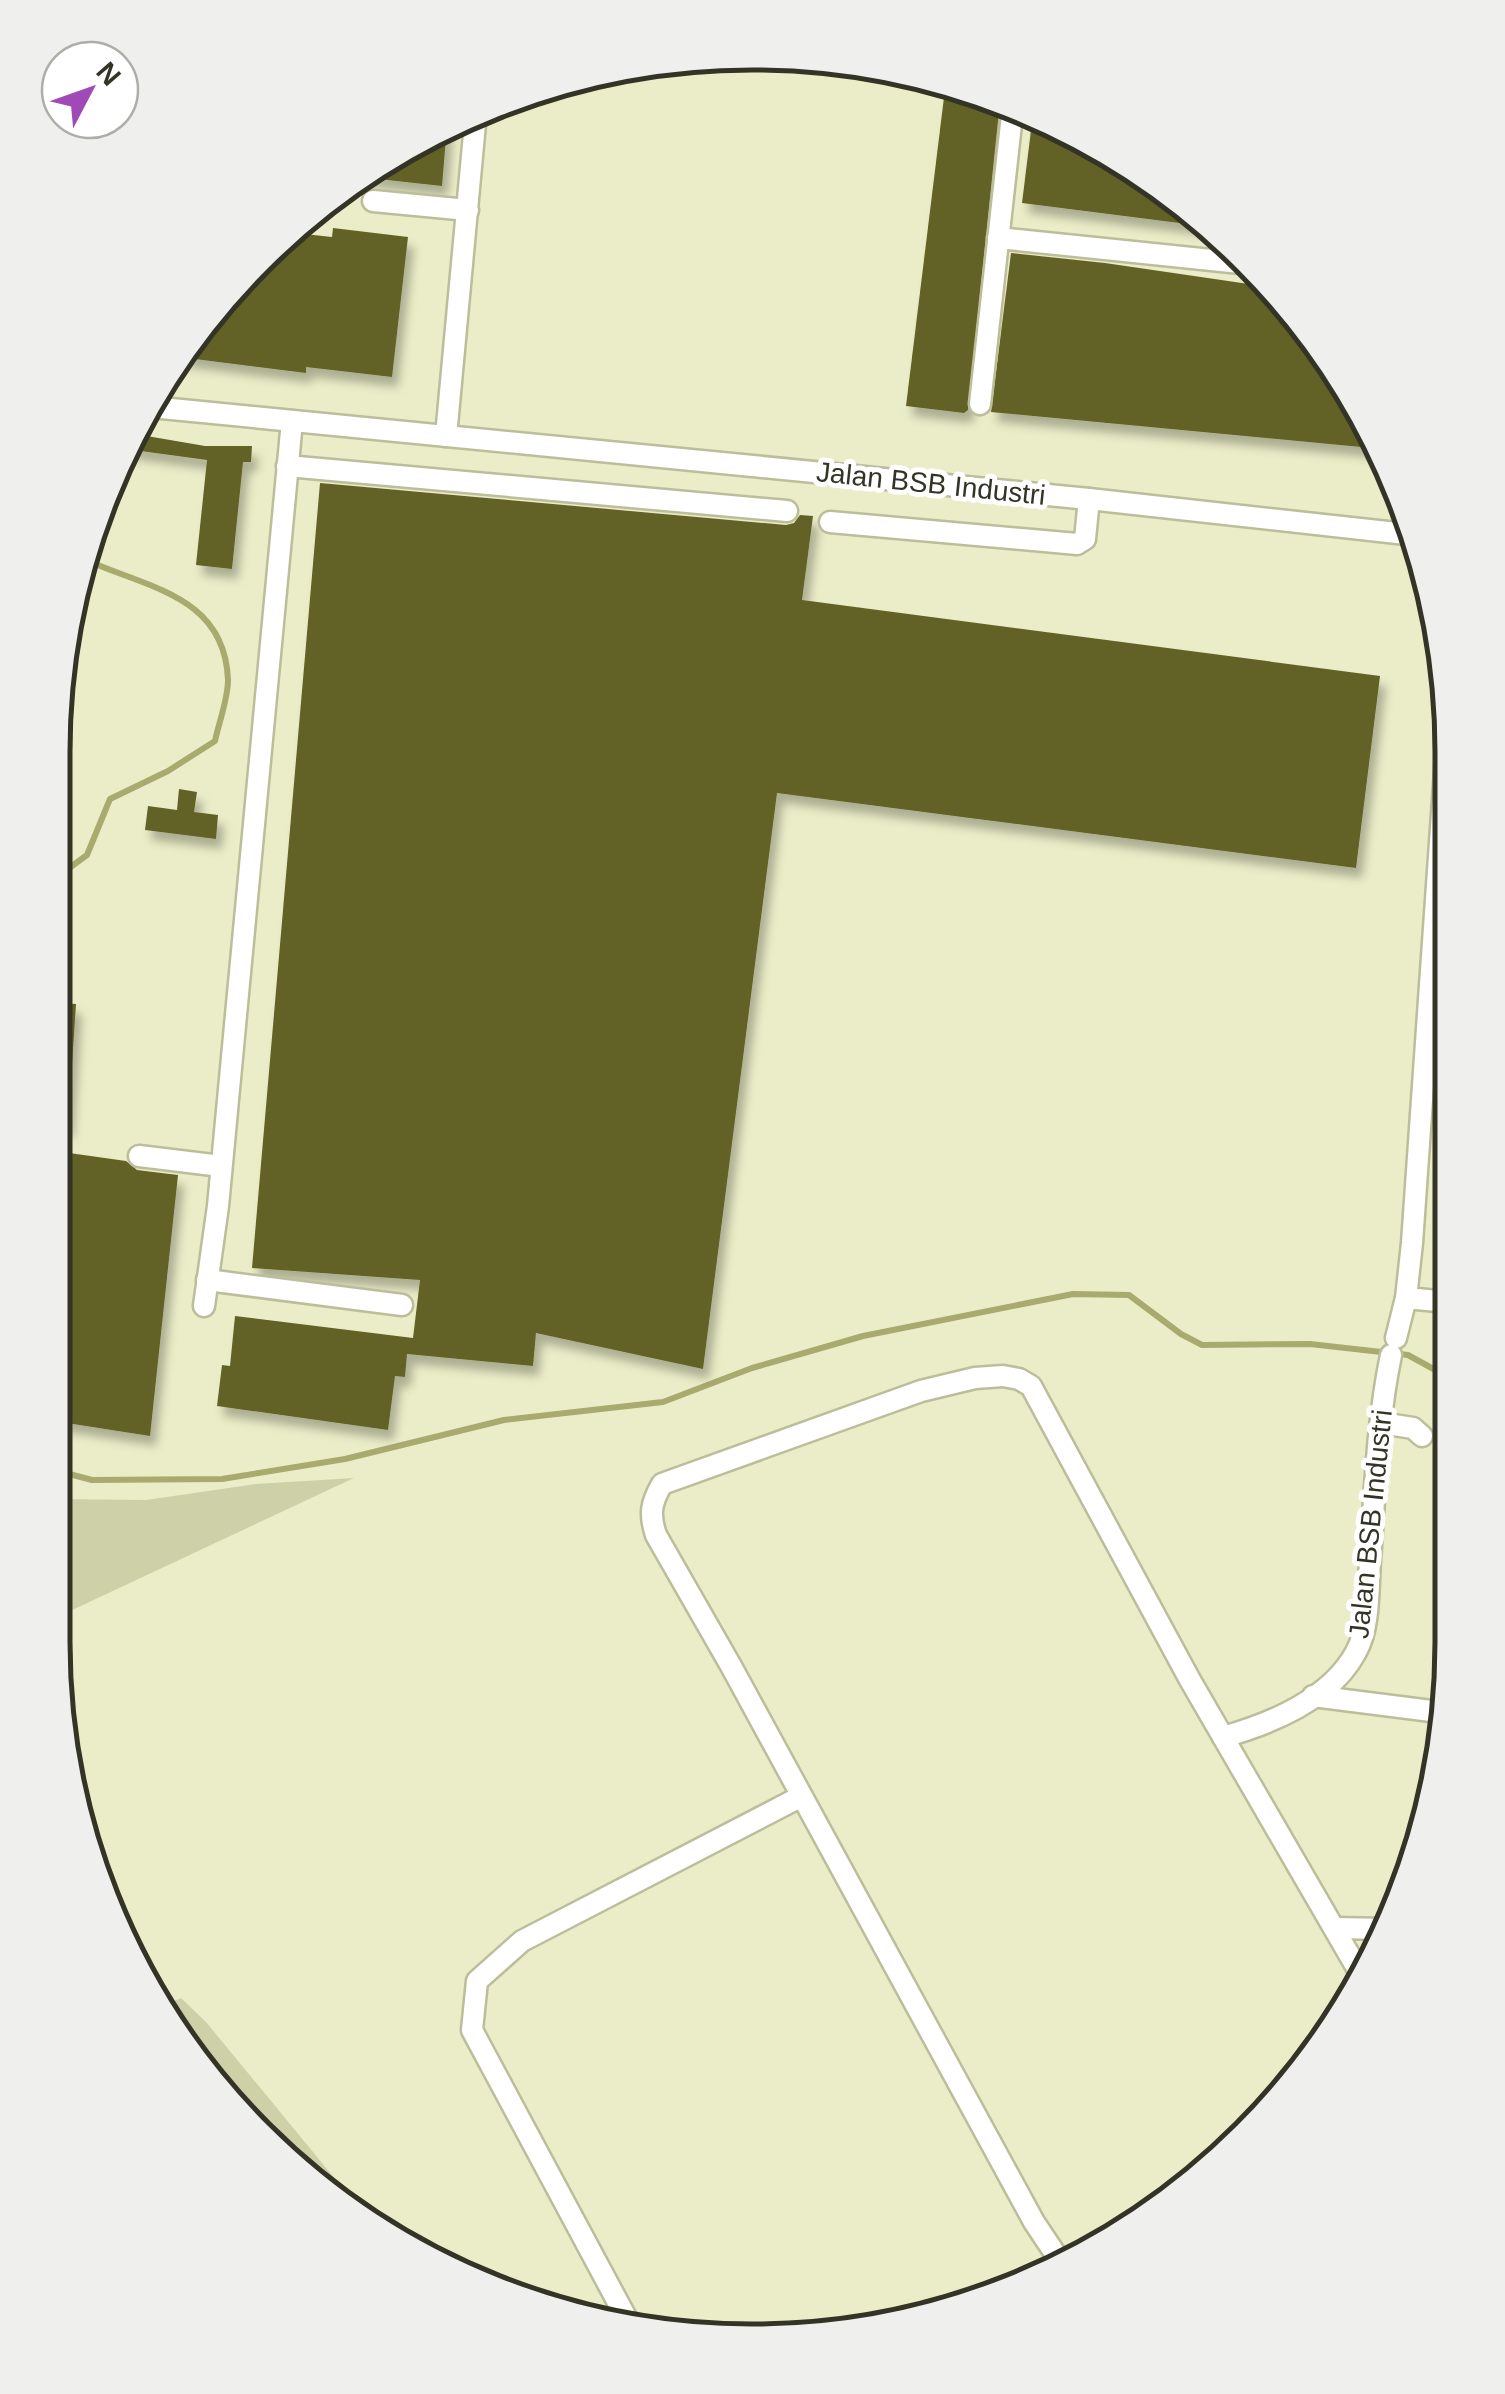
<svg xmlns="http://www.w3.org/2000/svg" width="1505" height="2394" font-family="Helvetica,sans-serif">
<defs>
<filter id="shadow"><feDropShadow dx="6" dy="10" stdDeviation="5" flood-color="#0004"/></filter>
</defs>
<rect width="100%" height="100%" fill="#ebedc8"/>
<g fill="#ced0a7">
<polygon points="354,1478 53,1619 53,1499 146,1500 256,1484"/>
<polygon points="181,1998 206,2022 336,2180 402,2237 326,2196 171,2031 159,2008"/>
</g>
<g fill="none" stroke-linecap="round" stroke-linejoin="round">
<g stroke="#a9aa6e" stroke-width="6">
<path d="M57 877 87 855 110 799 168 771 215 741C219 722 228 699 228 680 225 596 148 588 86 560"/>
<polyline points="54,1470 92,1480 222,1479 345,1459 504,1420 663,1402 752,1368 863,1336 1073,1294 1129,1295 1181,1334 1202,1345 1310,1344 1408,1355 1448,1377"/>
</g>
</g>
<g fill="#626227" filter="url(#shadow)">
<polygon points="946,81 1000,101 968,410 964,413 906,406"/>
<polygon points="1033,114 1063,125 1179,198 1211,227 1022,203"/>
<polygon points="447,126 442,186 360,177 403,146"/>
<polygon points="333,228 408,237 392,377 306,367 306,373 179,357 198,326 286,232 332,237"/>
<polygon points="1011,253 1105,263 1276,288 1382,449 991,412"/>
<polygon points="135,434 205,446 252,446 251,462 243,462 232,569 196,565 207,460 126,449"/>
<polygon points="320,483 786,525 794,523 800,515 813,516 802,600 1380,676 1356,868 777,793 703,1369 536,1333 533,1366 407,1354 405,1377 395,1376 388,1430 217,1406 222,1365 230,1366 235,1316 413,1338 420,1280 252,1268"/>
<polygon points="179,789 197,792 194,812 218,815 216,839 145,830 148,806 177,810"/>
<polygon points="56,1003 76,1004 68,1127 56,1127"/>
<polygon points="55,1151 126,1161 137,1170 178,1175 150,1436 54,1421 54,1315 58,1284 55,1284"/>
</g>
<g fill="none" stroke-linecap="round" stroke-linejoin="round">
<defs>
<g id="minor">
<polyline points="373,201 468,210"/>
<polyline points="998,238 1250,264"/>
<polyline points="980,404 1013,106"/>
<polyline points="151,407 1089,499 1415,535"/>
<polyline points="446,436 476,113"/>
<polyline points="287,466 787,511"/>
<polyline points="830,522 1077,544 1085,539 1089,499"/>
<polyline points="139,1156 221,1166"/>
<polyline points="207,1280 402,1305"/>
<polyline points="1406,1298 1448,1302"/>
<polyline points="204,1306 218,1206 292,421"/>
<polyline points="1396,1338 1406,1298 1412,1243 1450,699"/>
<polyline points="1381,1423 1413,1428 1422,1436"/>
<polyline points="1313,1696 1447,1713"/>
<path d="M1223 1737C1270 1724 1331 1699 1356 1652 1370 1627 1368 1589 1370 1561 1375 1492 1377 1422 1391 1355"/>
<polyline points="1335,1928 1388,1929"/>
<path d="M1060 2261 1034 2222 731 1666 656 1535C649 1514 651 1503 662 1484L921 1391 975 1378 1003 1376 1019 1379 1031 1386 1190 1680 1361 1975"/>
<polyline points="628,2321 472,2030 477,1981 522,1941 800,1797"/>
</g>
</defs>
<use href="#minor" stroke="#bcbd9a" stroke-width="25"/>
<use href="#minor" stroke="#fff" stroke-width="20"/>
</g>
<g text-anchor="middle" stroke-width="10" stroke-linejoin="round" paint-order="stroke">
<g font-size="28" fill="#343426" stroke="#fff">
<text transform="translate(931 483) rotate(6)" y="10">Jalan BSB Industri</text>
<text transform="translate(1370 1524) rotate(-84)" y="10">Jalan BSB Industri</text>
</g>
</g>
<path d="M0 0H1505V2394H0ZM752 70H753A682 682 0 0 1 1435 752V1642A682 682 0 0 1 753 2324H752A682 682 0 0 1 70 1642V752A682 682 0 0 1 752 70Z" fill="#efefee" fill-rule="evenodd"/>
<path fill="none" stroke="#343426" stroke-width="5" d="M752 70H753A682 682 0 0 1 1435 752V1642A682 682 0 0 1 753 2324H752A682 682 0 0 1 70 1642V752A682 682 0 0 1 752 70Z"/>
<g transform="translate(90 90) rotate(49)"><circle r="48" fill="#ffffff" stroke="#aeaea8" stroke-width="2.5"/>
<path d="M0-8L18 38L0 25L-18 38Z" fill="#a04ab7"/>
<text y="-15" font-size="28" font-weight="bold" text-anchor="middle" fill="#343426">N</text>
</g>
</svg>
